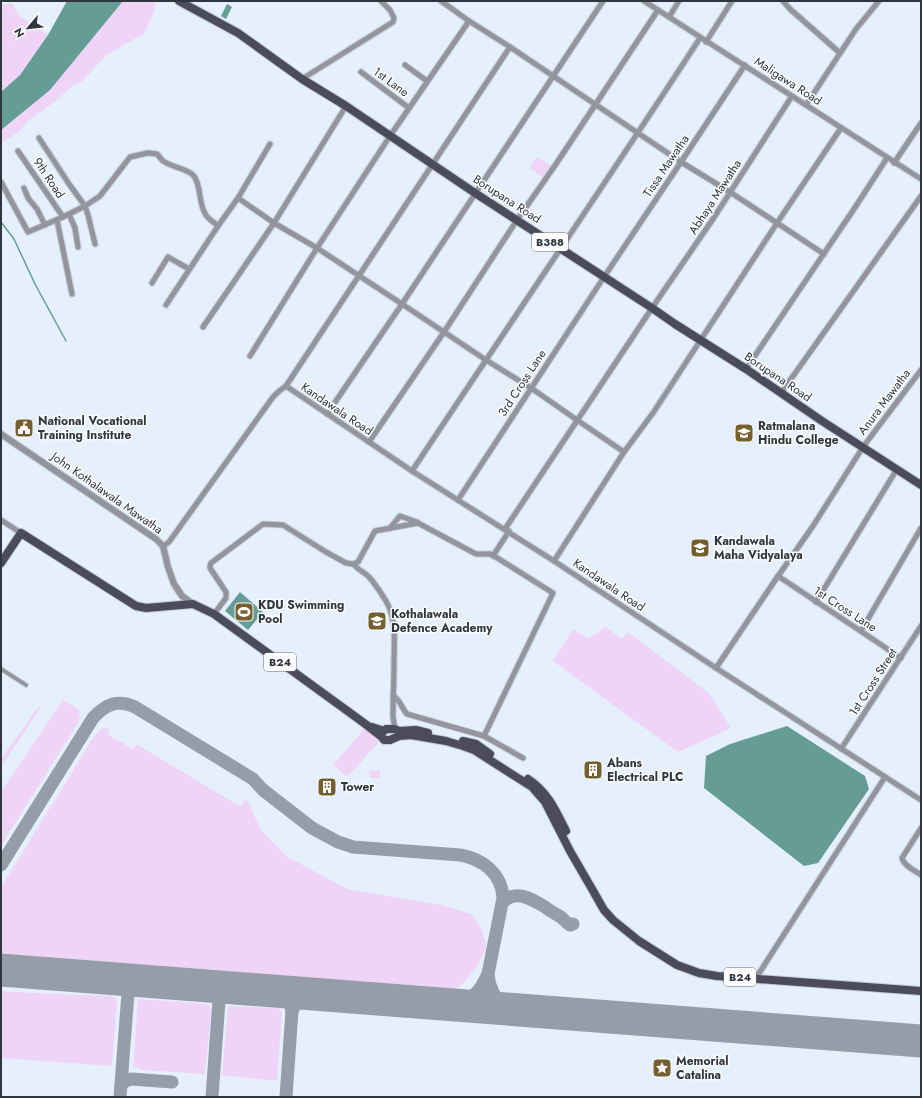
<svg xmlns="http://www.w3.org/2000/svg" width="922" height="1098" font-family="Jost,sans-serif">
<rect width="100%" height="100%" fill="#e5f0fc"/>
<g fill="#efd4f7">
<polygon points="123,1 156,1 154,13 147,27 143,34 108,54 81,82 73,85 57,100 29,120 17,133 1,143 1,130 50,90"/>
<polygon points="12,3 18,15 48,35 20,75 1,92 1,5"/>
<polygon points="536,157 550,165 543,177 530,168"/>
<polygon points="605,627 622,639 628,632 709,693 731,728 678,752 553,661 573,630 589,638"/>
<polygon points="63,700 79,710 80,716 78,723 1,846 1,792"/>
<polygon points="39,706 41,707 1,767 1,759"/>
<polygon points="107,727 110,728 107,734 133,749 136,744 241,807 246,799 248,801 260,829 286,856 347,889 441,905 471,914 479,924 482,931 486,945 485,952 472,973 461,985 453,990 1,953 1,887 95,735 100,730"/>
<polygon points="365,728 380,739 380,741 349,775 346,776 335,766 334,764"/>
<polygon points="371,770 380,771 380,779 370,778 369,772"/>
<polygon points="1,991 33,993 112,996 115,998 117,1001 112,1066 1,1058"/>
<polygon points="138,999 208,1004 211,1008 211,1013 205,1074 140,1070 140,1068 133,1067"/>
<polygon points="228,1006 278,1008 282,1013 277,1079 274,1081 222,1075"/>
</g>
<g fill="#659c96">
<polygon points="67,1 123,1 50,90 1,130 1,92 20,75 48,35"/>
<polygon points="227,4 232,7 226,19 221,16"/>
<polygon points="240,592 263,612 248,630 225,611"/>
<polygon points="787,726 865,776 869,789 818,863 804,866 704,788 706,756 730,744"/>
</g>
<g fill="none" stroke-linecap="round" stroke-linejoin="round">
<polyline stroke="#659c96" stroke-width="1.5" points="1,222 14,239 35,284 66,341"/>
<g stroke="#959ea8" stroke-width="13">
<path d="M1 865 93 718C106 704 117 699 135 707L253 779 263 790 312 828 338 842 353 847 460 855C483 859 502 874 503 898L488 974C489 985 494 1000 505 1005 510 1007 516 1008 521 1010"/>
<path d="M503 902C516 889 532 899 545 907 550 911 556 914 561 917 564 920 567 923 570 925L573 924"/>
<path d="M274 991C284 995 290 1000 292 1011L286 1097"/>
<path d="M447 1004C471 1001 478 996 488 974"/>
<path d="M292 1011C297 1000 304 996 315 994"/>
<polyline points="121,1086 125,1081 131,1079 172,1082"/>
<polyline points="120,1097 129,980"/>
<polyline points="212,1097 220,987"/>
</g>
<polyline stroke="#959ea8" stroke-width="33" points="1,970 921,1041"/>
<defs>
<polyline id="pedestrian" points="1,669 26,685"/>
<g id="minor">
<polyline points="441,1 469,21 510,47 681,162 730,192 824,254"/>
<polyline points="644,1 921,179"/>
<polyline points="783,1 790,9 840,53"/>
<polyline points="669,17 679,1"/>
<polyline points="706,42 732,1"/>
<polyline points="405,65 427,81"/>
<polyline points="361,72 409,108"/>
<polyline points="302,79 393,22 394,18 390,10 381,1"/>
<polyline points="806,105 856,29 879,1"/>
<polyline points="39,138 69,184 85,206 88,215 95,244"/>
<polyline points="18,151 63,217"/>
<polyline points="894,163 921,123"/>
<path d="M1 182 28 232 63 217 85 206 100 196 130 157 148 153 157 154C159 156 161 159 163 161 171 167 189 169 194 176 202 188 198 204 206 215 208 219 214 222 218 226"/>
<polyline points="24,188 28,198 37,209 45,225"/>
<polyline points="238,198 274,223 317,248 402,304 486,360 531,388 577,420 624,452"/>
<polyline points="69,214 75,228 78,247"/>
<polyline points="57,220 72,294"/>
<polyline points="152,283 168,257 189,269"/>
<polyline points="166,305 218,226 238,198 270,144"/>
<polyline points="203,327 274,223 346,106"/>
<polyline points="250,356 317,248 390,136 469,21"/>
<polyline points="746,369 856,206 887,158"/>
<polyline points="286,386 412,471 554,561 716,668 921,800"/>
<polyline points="781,393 921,196"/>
<polyline points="327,414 402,304 603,1"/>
<polyline points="369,442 444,332 517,220 556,164 658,10"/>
<path d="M412 471C508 326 606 183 700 38"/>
<polyline points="458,500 604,277 681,162 745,65"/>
<polyline points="1,520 21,533"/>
<polyline points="390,528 400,516 417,522"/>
<polyline points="505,529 652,308 713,219 792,96"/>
<path d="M163 546 169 542 273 397 278 392 286 386C361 273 435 159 510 47"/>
<polyline points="493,556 509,531"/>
<polyline points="554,561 624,452 653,413 777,223 841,128"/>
<path d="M354 564C357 570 363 571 368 576 375 583 381 593 386 601 397 620 394 643 394 664 394 682 393 699 393 717L395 729"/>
<polyline points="778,576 901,658"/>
<polyline points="816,602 897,469"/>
<polyline points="214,614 226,598 226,592 210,568 210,566 211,563 263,524 283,525 326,552 346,563 353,564 358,562 375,531 418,523 476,554 491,554 553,593 484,736"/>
<polyline points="861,631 921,528"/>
<polyline points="716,668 776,579 813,526 863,447 921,370"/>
<path d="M393 696C400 699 402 709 407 714L484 736 523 758"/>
<polyline points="841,749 921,626"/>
<path d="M921 828 902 858C904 866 914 870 921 875"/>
<polyline points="756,978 885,777"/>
</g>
<polyline id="tertiary" points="1,434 156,539 163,546 168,567 174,584 182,596 193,604"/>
<g id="primary">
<polyline points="179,1 238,33 302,79 346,106 475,193 652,308 675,324 746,369 822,421 921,485"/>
<polyline points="1,563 21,533 136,606 146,608 193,604 214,614 364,723 382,737 384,740 390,740 399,736 411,735 446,741 463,746 474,750 532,787 545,802 570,851 592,889 604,910 613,920 639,941 677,965 699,973 717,976 921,991"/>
<polyline points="372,727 384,731 386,729 395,729 399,731 416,730 428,733"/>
<polyline points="463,741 476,744 490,754"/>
<path d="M528 779C548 792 556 811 566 831"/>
</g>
</defs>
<use href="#pedestrian" stroke="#c1cbd6" stroke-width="5.5"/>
<use href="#minor" stroke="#c1cbd6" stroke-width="7"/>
<use href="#tertiary" stroke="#c1cbd6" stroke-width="8"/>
<use href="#primary" stroke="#c1cbd6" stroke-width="10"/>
<use href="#pedestrian" stroke="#94949e" stroke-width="3.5"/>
<use href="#minor" stroke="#94949e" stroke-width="5"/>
<use href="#tertiary" stroke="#94949e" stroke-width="6"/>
<use href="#primary" stroke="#4c4b5c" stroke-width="8"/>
</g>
<defs>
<symbol id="civic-square" viewBox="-11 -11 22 22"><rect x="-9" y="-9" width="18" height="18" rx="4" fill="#74602f" stroke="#fcfcfc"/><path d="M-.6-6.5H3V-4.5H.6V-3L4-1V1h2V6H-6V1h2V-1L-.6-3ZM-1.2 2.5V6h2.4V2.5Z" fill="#fff"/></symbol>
<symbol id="school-square" viewBox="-11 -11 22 22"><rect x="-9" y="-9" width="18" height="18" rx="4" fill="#74602f" stroke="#fcfcfc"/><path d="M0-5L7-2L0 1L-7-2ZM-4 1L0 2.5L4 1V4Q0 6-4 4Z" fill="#fff"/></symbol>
<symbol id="stadium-square" viewBox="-11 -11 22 22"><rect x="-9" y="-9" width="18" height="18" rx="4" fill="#74602f" stroke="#fcfcfc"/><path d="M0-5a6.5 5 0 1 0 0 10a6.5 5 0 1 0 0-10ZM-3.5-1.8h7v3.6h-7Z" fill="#fff"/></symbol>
<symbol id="university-square" viewBox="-11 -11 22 22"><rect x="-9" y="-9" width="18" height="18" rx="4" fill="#74602f" stroke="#fcfcfc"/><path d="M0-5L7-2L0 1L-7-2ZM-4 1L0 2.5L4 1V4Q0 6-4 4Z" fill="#fff"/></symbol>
<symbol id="building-square" viewBox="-11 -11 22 22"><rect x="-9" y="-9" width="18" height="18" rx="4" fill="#74602f" stroke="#fcfcfc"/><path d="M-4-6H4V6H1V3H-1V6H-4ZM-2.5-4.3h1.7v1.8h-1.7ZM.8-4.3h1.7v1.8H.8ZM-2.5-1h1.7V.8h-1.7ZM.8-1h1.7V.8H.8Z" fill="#fff"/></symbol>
<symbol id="sight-square" viewBox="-11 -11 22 22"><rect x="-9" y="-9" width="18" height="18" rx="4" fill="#74602f" stroke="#fcfcfc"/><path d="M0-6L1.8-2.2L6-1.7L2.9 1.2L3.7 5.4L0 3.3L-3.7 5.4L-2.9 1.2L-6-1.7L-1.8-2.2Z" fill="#fff"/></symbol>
</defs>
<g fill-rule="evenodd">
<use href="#civic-square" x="13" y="417" width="22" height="22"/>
<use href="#school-square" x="733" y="422" width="22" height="22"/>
<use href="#school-square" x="689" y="537" width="22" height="22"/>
<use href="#stadium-square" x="233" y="601" width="22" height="22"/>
<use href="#university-square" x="366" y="610" width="22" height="22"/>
<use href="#building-square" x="582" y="759" width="22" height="22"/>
<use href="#building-square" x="316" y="776" width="22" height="22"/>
<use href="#sight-square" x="651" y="1057" width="22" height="22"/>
</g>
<g text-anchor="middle" stroke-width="3" stroke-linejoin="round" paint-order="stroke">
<g fill="#fcfcfc" stroke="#6d7177" stroke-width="1">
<rect x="532" y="233" width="36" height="18" rx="3"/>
<rect x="264" y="653" width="32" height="18" rx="3"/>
<rect x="724" y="968" width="32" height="18" rx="3"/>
</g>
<g font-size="11" font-weight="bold" fill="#30363e">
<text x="550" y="246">B388</text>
<text x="280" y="666">B24</text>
<text x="740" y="981">B24</text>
</g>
<g font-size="12" fill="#30363e" stroke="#fcfcfc">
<text transform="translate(788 81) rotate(33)" y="4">Maligawa Road</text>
<text transform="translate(391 82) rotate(36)" y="4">1st Lane</text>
<text transform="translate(666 166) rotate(-56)" y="4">Tissa Mawatha</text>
<text transform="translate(49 178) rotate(56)" y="4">9th Road</text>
<text transform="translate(715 197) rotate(-57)" y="4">Abhaya Mawatha</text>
<text transform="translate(507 199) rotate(33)" y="4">Borupana Road</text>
<text transform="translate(778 377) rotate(34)" y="4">Borupana Road</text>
<text transform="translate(522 383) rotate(-57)" y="4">3rd Cross Lane</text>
<text transform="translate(884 402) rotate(-53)" y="4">Anura Mawatha</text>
<text transform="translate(337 409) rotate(34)" y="4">Kandawala Road</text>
<text transform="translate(107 493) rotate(35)" y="4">John Kothalawala Mawatha</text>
<text transform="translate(609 585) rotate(34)" y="4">Kandawala Road</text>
<text transform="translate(845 609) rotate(33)" y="4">1st Cross Lane</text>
<text transform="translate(873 682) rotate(-57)" y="4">1st Cross Street</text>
</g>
<g font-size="12" font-weight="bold" fill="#30363e" stroke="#fcfcfc" text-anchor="start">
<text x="38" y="425">National Vocational<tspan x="38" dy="14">Training Institute</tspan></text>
<text x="758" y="430">Ratmalana<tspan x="758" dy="14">Hindu College</tspan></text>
<text x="714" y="545">Kandawala<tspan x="714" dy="14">Maha Vidyalaya</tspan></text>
<text x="258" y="609">KDU Swimming<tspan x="258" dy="14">Pool</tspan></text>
<text x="391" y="618">Kothalawala<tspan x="391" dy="14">Defence Academy</tspan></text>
<text x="607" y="767">Abans<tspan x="607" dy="14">Electrical PLC</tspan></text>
<text x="341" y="791">Tower</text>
<text x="676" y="1065">Memorial<tspan x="676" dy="14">Catalina</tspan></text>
</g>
</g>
<rect width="922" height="1098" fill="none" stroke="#30363e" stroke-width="4"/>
<g transform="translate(28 28) rotate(242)" stroke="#fcfcfc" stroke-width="3" paint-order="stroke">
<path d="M0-3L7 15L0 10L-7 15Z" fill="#30363e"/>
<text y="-6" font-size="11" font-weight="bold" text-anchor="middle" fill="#30363e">N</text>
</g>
</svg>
